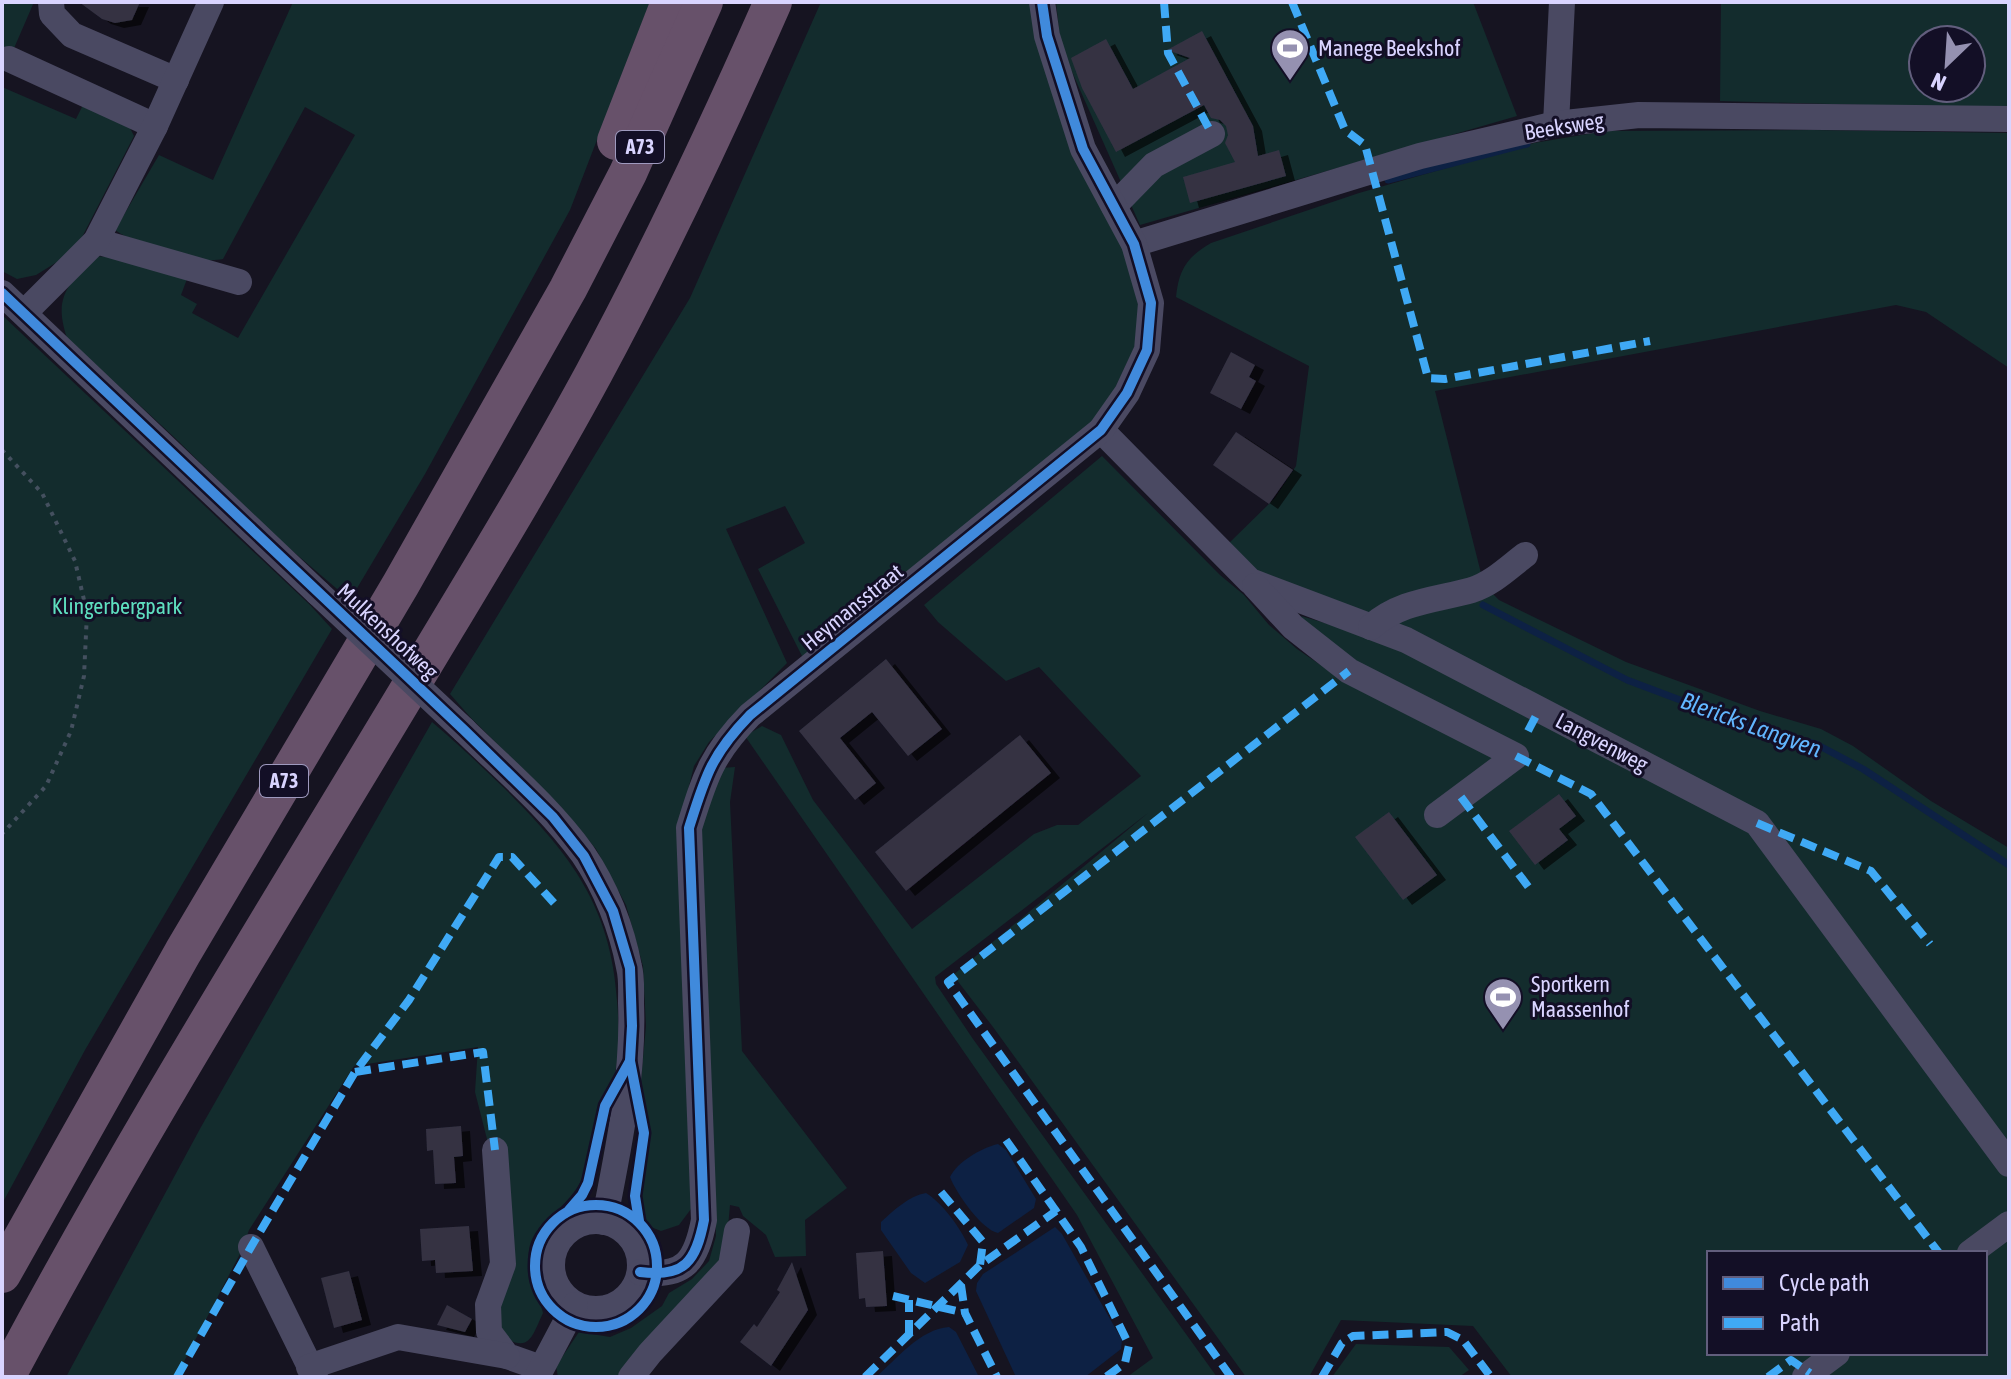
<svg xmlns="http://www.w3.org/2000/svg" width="2011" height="1379" font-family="'Asap Condensed',sans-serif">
<defs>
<filter id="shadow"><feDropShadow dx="9" dy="5" stdDeviation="0" flood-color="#0009"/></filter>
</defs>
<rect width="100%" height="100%" fill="#161421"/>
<g fill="#132c2d" fill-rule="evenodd">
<polygon points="2,2 34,2 2,76"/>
<path d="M293 2H650L570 210 425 474 350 600 275 536 174 437 67 338C53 296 68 286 95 256L117 258 187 279 181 295 197 304 192 313 238 338 355 135 305 107 223 259C196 265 138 246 115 230L159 155 213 180Z"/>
<polygon points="821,2 1034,2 1134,267 1141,333 1098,425 803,658 758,569 805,543 785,506 726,529 787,663 709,742 694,766 688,790 691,1209 679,1225 661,1231 651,1227 644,1219 639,1196 648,1133 641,1080 646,1026 643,966 626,905 596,849 561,807 471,718 450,694 690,298"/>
<polygon points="1056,2 1473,2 1517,116 1140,225 1061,47"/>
<path d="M1721 2H2009V109L1720 101ZM1923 40H1971V88H1923Z"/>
<polygon points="2,87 76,119 84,103 128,124 134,136 80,241 57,262 36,275 17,279 2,271"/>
<path d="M1813 130 2009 133V368L1926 312 1896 305 1435 391 1484 585 1499 600 1626 662 1760 711 1821 729 1853 746 1931 801 2009 848V1377H1512L1473 1326 1341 1320 1309 1377H1246L993 1027 953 975 1148 813 935 977 936 984 973 1039 1217 1377H1127L1153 1358 1077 1215 745 736 762 726 781 735 813 800 912 929 1034 834 1057 825H1078L1141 776 1039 667 1006 681 938 622 924 605 1102 456 1220 575 1244 595 1269 625 1297 649 1325 668 1316 640 1301 616 1366 635 1267 582 1224 548 1275 498 1296 466 1309 366 1176 297C1179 269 1187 257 1211 243L1359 193 1534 143 1606 131ZM1709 1253H1985V1353H1709Z"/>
<polygon points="2,315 310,605 332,629 85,1050 2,1204"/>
<path d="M432 722C457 743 480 765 504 788 569 853 611 905 617 1001 619 1024 620 1051 615 1073 612 1085 604 1095 601 1107 594 1131 591 1160 580 1183 572 1197 560 1208 548 1219 513 1249 534 1277 543 1313 531 1339 529 1354 499 1334L489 1147 475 1092 478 1047 354 1066 249 1230 242 1250 176 1377H66L201 1127Z"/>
<polygon points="735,767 730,802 742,1051 847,1188 805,1220 806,1256 775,1257 766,1235 743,1216 739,1207 730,1205 725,1261 619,1377 558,1377 556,1366 579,1332 610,1337 631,1328 662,1306 669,1293 692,1279 709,1261 716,1236 715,1200 699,822 721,768"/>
<polygon points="1356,1344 1449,1347 1469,1370 1459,1377 1332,1377"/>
</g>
<g fill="#0d2144">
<path d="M998 1144 1006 1150 1036 1199 1034 1208 998 1233C982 1230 956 1193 950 1177 957 1162 981 1148 998 1144Z"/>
<path d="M926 1193C942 1203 960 1227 968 1245L960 1262 925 1283 911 1273 881 1230V1222C894 1210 909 1196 926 1193Z"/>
<polygon points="1055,1227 1062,1234 1122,1340 1121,1349 1085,1377 1016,1377 976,1291 977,1283 983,1274"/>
<path d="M949 1327 956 1332 979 1377H876C897 1359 920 1329 949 1327Z"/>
</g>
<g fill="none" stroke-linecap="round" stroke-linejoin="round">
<g stroke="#0d2144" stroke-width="7">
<polyline points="1388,180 1527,144"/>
<polyline points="1483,605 1627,680 1760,730 1816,744 1863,769 2009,865"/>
</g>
</g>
<g fill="#343243" filter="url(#shadow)">
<polygon points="79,2 140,2 132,20 115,23 102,19"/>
<polygon points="1202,31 1253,126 1258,156 1279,150 1286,176 1190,203 1183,177 1235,162 1225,143 1228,135 1226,126 1220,120 1211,118 1204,105 1116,152 1082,88 1071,58 1106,39 1133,89 1190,58 1167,50"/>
<polygon points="1231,352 1255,365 1249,377 1256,381 1241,409 1210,393"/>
<polygon points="1236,432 1293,470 1269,504 1213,465"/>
<polygon points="886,659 942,729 908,756 872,712 840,738 876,783 855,800 799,731"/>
<polygon points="1020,735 1051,773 906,891 875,852"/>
<polygon points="1559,794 1576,816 1559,829 1568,840 1535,865 1509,831"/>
<polygon points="1389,812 1437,875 1403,900 1355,837"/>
<polygon points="461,1126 463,1156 454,1157 456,1183 435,1184 433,1150 427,1151 426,1129"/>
<polygon points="469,1226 473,1271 436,1273 435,1260 422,1261 420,1229"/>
<polygon points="883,1251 887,1306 866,1307 865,1298 859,1299 856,1253"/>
<polygon points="792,1262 808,1310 771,1366 740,1342 754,1324 757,1327 780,1292 777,1290"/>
<polygon points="349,1271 362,1320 334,1328 321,1278"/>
<polygon points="447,1305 472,1319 465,1332 437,1325"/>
</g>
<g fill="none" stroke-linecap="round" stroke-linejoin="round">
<polyline stroke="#44505f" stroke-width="4" stroke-dasharray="4 6" stroke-linecap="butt" points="2,450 42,493 75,561 87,613 84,676 71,731 46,786 2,834"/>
<g stroke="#4a4962" stroke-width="26">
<polyline points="51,2 52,14 72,35 176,80"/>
<polyline points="9,59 155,126"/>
<polyline points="1556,124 1562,2"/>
<polyline points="1114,206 1154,165 1212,134"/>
<polyline points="96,241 239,282"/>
<polyline points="1134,244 1420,156 1556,124 1639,115 2009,119"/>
<polyline points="2,293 318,593"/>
<polyline points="24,313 96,241 155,126 211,2"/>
<polyline points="1101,430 1250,581 1406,640 1757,823 2009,1164"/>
<polyline points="1255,586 1293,627 1349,671 1516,756 1437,815"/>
<path d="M1371 627C1400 601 1436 600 1472 590 1493 583 1508 568 1525 555"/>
<path d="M464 730C505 770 550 808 583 854 605 886 622 928 629 967 632 978 631 991 631 1003 634 1076 618 1151 604 1222"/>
<polyline points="495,1150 503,1264 488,1305 489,1332 507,1356 541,1368"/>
<circle cx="596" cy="1265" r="44"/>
<polyline points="251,1247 315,1377"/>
<polyline points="1970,1253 2009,1224"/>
<path d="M640 1272C685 1278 696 1261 704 1220L689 828C705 777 711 755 750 715L1101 430 1127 393 1147 350 1151 303 1134 244 1083 149 1047 36 1042 2"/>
<polyline points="309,1367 398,1337 507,1356"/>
<polyline points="537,1377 575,1305"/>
<polyline points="631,1377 650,1353 731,1266 737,1231"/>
<polyline points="1805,1377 1837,1353"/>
</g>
<g stroke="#67516a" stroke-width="38">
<polyline points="616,141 670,2"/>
<polyline points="2,1274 183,952 401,584 568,289 628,173 704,2"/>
<path d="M6 1377C130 1144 270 920 406 694 470 587 535 482 594 373 659 252 718 127 773 2"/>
</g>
<polyline stroke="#4a4962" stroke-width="26" points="318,593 464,730"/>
<g stroke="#3fa9f5" stroke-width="8" stroke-dasharray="16 8" stroke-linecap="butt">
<polyline points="1164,2 1168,53 1212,134"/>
<polyline points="1292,2 1345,130 1365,145 1428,378 1445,379 1650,341"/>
<polyline points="1528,731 1539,710"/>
<polyline points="1516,756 1591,794 1939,1253"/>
<polyline points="1461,797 1533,893"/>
<polyline points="1757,823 1871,871 1930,944"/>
<polyline points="355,1072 483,1052 495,1150"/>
<polyline points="1006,1140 1056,1211"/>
<polyline points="941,1192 983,1242 980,1265"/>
<polyline points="961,1285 965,1313 997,1377"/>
<polyline points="893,1296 965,1313"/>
<polyline points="909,1336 909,1300"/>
<polyline points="177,1377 251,1247 355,1072 409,1000 499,857 512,857 554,903"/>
<polyline points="865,1377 980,1265 1056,1211 1081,1247 1129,1345 1125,1363 1106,1377"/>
<polyline points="1231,1377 948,982 1349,671"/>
<polyline points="1322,1377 1342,1343 1353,1336 1447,1332 1463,1340 1491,1377"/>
<polyline points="1768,1377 1791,1360 1810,1373"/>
</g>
<defs>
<g id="cycleway">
<polyline points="2,293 464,730 553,817 584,856 613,911 630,968 632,1026 630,1061 644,1133 635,1196 639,1221"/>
<circle cx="596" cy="1266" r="61"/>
<polyline points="569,1210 582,1195 588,1183 605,1106 630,1061"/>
<path d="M640 1272C685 1278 696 1261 704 1220L689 828C705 777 711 755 750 715L1101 430 1127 393 1147 350 1151 303 1134 244 1083 149 1047 36 1042 2"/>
</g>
</defs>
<use href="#cycleway" stroke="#130f26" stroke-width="15"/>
<use href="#cycleway" stroke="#408adc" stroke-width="10"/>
</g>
<defs>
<symbol id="stadium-pin" viewBox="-11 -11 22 30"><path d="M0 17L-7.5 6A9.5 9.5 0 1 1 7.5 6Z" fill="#9591b1" stroke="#130f26"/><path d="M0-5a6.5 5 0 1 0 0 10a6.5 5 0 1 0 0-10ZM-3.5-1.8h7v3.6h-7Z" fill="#fff"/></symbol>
</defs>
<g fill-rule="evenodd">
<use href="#stadium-pin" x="1268" y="26" width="44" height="60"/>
<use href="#stadium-pin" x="1481" y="975" width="44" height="60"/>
</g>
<g text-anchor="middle" stroke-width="6" stroke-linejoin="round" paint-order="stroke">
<g fill="#130f26" stroke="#9e99be" stroke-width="2">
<rect x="616" y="131" width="48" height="32" rx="6"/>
<rect x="260" y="765" width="48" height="32" rx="6"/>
</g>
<g font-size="20" font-weight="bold" fill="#d9d4ff">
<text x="640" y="154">A73</text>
<text x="284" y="788">A73</text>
</g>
<g font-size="22" fill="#d9d4ff" stroke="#130f26" text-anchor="start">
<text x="1318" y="56">Manege Beekshof</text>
<text x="1531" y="992">Sportkern<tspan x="1531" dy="25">Maassenhof</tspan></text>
</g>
<g font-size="22" fill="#d9d4ff" stroke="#130f26">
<text transform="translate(1564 126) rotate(-9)" y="8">Beeksweg</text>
<text transform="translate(852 607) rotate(-39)" y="8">Heymansstraat</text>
<text transform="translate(388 631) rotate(43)" y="8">Mulkenshofweg</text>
<text transform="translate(1602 742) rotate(28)" y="8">Langvenweg</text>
</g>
<g font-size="22" fill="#5fe0c0" stroke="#130f26">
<text x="117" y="614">Klingerbergpark</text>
</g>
<g font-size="24" font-style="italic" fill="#62b6ff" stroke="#130f26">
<text transform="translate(1751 725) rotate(20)" y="8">Blericks Langven</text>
</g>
</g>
<rect width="2011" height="1379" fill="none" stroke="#d9d4ff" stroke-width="8"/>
<rect x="1707" y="1251" width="280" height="104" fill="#130f26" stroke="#625e7d" stroke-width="2"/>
<rect x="1723" y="1277" width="40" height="12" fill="#408adc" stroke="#625e7d" stroke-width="2"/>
<text x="1779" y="1291" font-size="24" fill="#d9d4ff">Cycle path</text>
<rect x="1723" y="1317" width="40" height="12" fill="#3fa9f5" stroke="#625e7d" stroke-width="2"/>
<text x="1779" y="1331" font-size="24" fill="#d9d4ff">Path</text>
<g transform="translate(1947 64) rotate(205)"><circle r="38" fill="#130f26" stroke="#625e7d" stroke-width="2"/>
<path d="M0-6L14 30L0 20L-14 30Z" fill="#9591b1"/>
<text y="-12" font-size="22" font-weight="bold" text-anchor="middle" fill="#d9d4ff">N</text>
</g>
</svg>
